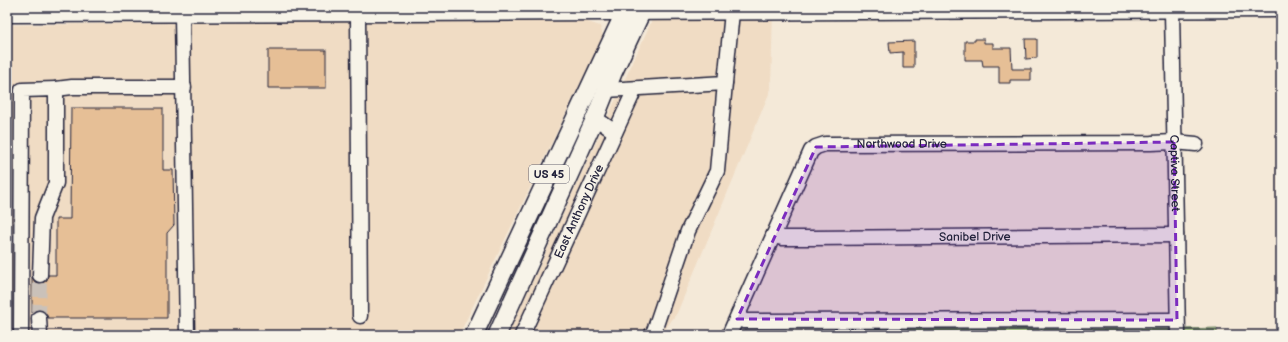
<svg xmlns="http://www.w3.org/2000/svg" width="1288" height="342" font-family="'Balsamiq Sans',sans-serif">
<rect width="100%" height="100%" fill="#f4e9d8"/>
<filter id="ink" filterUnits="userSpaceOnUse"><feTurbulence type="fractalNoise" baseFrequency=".025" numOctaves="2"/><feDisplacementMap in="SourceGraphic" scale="8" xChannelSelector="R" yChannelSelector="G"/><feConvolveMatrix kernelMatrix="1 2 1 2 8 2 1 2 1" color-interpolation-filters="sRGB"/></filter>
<g filter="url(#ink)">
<g fill="#f0dcc4">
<polygon points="658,7 773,7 771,89 677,313 661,335 508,335"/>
<polygon points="579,19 600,26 603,36 459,335 7,335 7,25"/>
</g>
<g fill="#b5d58f" stroke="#6c7c65">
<polygon points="1217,328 1217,335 1184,335 1184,329"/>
<rect x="841" y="329" width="328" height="6"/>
</g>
<g fill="#e6bf96" stroke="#22223b">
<polygon points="975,39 984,39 984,43 993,43 993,48 1011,48 1012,69 1031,69 1031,80 1010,80 1010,83 999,83 999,66 983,66 982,60 965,60 965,41 975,41"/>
<polygon points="1025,39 1037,39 1037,58 1026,59"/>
<polygon points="914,41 914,68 903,68 903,52 890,53 889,42"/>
<rect x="268" y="50" width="58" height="38"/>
<polygon points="71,108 163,108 163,170 173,170 174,225 167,233 167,318 48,318 46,313 42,310 38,310 32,313 32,277 35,282 40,283 44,282 47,280 48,275 56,275 56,219 70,219"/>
</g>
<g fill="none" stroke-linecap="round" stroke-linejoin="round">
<polyline stroke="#cac1b9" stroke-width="14" stroke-dasharray="14 7" stroke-linecap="butt" points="39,318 40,275"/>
<defs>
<g id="minor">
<path id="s1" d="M1172 11 1178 335"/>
<polyline points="182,14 187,335"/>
<polyline points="358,14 360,316"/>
<polyline points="7,15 399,14 1281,10"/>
<polyline points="56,89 72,87 184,87"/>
<polyline points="606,90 725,83 732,12"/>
<polyline points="595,118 615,132"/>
<path id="s2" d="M773 236 782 238H810L1176 235"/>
<polyline points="39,318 40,335"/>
<polyline points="737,319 744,321 1177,320"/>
<polyline points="21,335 22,90 56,89 56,183 42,218 40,275"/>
<path id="s3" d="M522 335 635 89"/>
<polyline points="651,335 654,331 688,231 717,171 725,83"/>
<path id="s4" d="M729 335 811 151 816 147 825 144 1151 143 1174 142 1196 144"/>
</g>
<g id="major">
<polyline points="474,335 627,7"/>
<polyline points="497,335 595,118 613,73 644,7"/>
</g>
</defs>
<use href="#minor" stroke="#22223b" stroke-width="17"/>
<use href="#major" stroke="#22223b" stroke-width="20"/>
<use href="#minor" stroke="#f7f3e8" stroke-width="14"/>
<use href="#major" stroke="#f7f3e8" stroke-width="17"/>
</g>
</g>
<path fill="#7b2cbf" fill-opacity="0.2" stroke="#7b2cbf" stroke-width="3" stroke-dasharray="8 5" stroke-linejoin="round" d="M1174 142 1177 320 737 319 816 147Z"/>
<g text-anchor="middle" stroke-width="3.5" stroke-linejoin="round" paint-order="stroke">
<rect fill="#f7f3e8" stroke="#62616f" stroke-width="1" x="529" y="165" width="40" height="18" rx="3"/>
<g font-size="11" font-weight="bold" fill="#22223b">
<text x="549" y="178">US 45</text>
</g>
<g font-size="12" fill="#22223b" stroke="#f7f3e8">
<text dy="4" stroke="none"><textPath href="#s4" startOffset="294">Northwood Drive</textPath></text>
<text dy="4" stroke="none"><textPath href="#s1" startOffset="162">Captiva Street</textPath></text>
<text dy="4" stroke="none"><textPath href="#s3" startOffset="136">East Anthony Drive</textPath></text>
<text dy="4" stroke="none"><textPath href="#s2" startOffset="202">Sanibel Drive</textPath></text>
</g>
</g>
<rect width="1288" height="342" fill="none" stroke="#f7f3e8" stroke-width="24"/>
<rect x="12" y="12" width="1264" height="318" fill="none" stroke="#22223b" stroke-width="1.5" filter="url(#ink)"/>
</svg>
